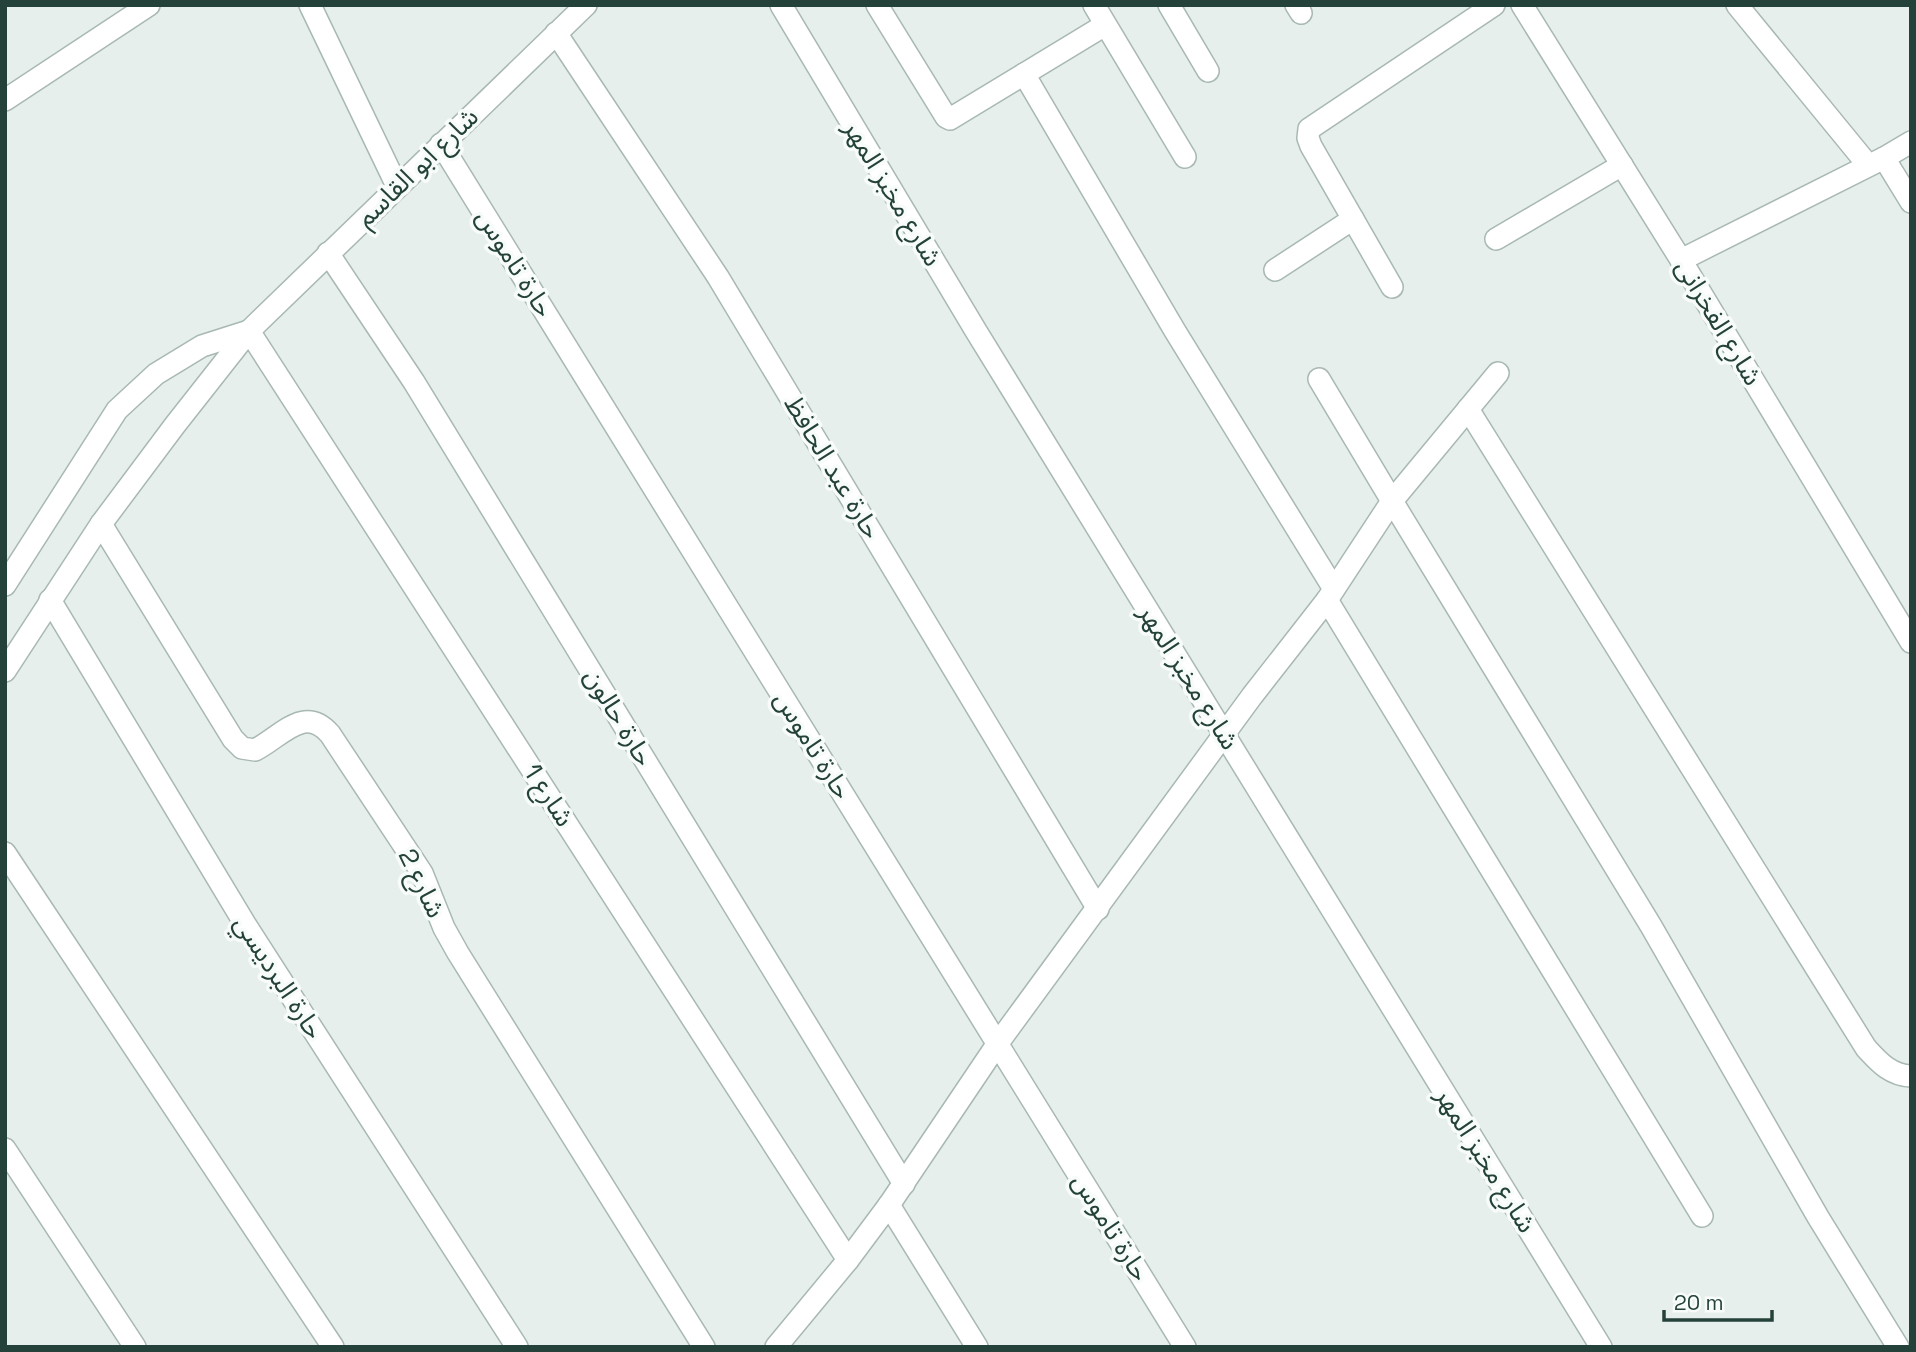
<svg xmlns="http://www.w3.org/2000/svg" width="1916" height="1352" font-family="'Space Grotesk','Noto Sans Arabic',sans-serif">
<rect width="100%" height="100%" fill="#e6efeb"/>
<g fill="none" stroke-linecap="round" stroke-linejoin="round">
<defs>
<g id="minor">
<polyline points="310,5 397,186"/>
<polyline points="781,5 976,331 1601,1347"/>
<polyline points="877,5 946,117 950,119 1105,25"/>
<polyline points="1094,5 1185,157"/>
<polyline points="1169,5 1208,71"/>
<polyline points="1296,5 1301,13"/>
<polyline points="1522,5 1681,260 1911,642"/>
<polyline points="1737,5 1868,165"/>
<polyline points="556,33 718,277 1098,909"/>
<polyline points="1024,74 1175,331 1334,589"/>
<polyline points="5,100 149,5"/>
<polyline points="441,144 1185,1347"/>
<polyline points="1884,158 1911,202"/>
<polyline points="1496,239 1622,165"/>
<polyline points="328,253 414,382 904,1184"/>
<polyline points="1681,260 1884,158 1911,142"/>
<polyline points="1275,270 1353,219"/>
<polyline points="1392,287 1311,146 1308,138 1309,129 1494,5"/>
<polyline points="249,331 848,1260"/>
<polyline points="1319,379 1392,501 1651,926 1818,1217 1898,1347"/>
<path d="M1468 409 1866 1048C1879 1062 1890 1075 1911 1076"/>
<path d="M101 524 233 739 242 748 255 750C281 737 304 704 330 734L422 873 444 928 458 953 704 1347"/>
<polyline points="50,600 245,924 517,1347"/>
<polyline points="1327,600 1702,1216"/>
<polyline points="5,853 333,1347"/>
<polyline points="5,1149 135,1347"/>
<polyline points="889,1205 977,1347"/>
<polyline points="776,1347 848,1260 889,1205 998,1043 1252,696 1327,600 1392,501 1498,373"/>
</g>
<g id="tertiary">
<polyline points="5,585 117,410 156,374 202,346 249,331"/>
<polyline points="5,671 101,524 175,425 249,331 586,5"/>
</g>
</defs>
<use href="#minor" stroke="#a8b8b2" stroke-width="24"/>
<use href="#tertiary" stroke="#a8b8b2" stroke-width="24"/>
<use href="#minor" stroke="#fff" stroke-width="21"/>
<use href="#tertiary" stroke="#fff" stroke-width="21"/>
</g>
<g text-anchor="middle" stroke-width="7" stroke-linejoin="round" paint-order="stroke">
<g font-size="26" fill="#24423a" stroke="#f7fbf9">
<text transform="translate(417 167) rotate(-44)" y="9">شارع ابو القاسم</text>
<text transform="translate(893 193) rotate(59)" y="9">شارع مخبز المهر</text>
<text transform="translate(515 263) rotate(58)" y="9">حارة تاموس</text>
<text transform="translate(1719 322) rotate(59)" y="9">شارع الفخرانى</text>
<text transform="translate(833 467) rotate(59)" y="9">حارة عبد الحافظ</text>
<text transform="translate(1189 677) rotate(58)" y="9">شارع مخبز المهر</text>
<text transform="translate(619 717) rotate(59)" y="9">حارة حالون</text>
<text transform="translate(813 745) rotate(58)" y="9">حارة تاموس</text>
<text transform="translate(549 795) rotate(57)" y="9">شارع 1</text>
<text transform="translate(422 883) rotate(64)" y="9">شارع 2</text>
<text transform="translate(279 977) rotate(57)" y="9">حارة البرديسي</text>
<text transform="translate(1486 1160) rotate(58)" y="9">شارع مخبز المهر</text>
<text transform="translate(1111 1227) rotate(58)" y="9">حارة تاموس</text>
</g>
</g>
<rect width="1916" height="1352" fill="none" stroke="#24423a" stroke-width="14"/>
<path d="M1664 1310v10h108v-10" fill="none" stroke="#24423a" stroke-width="3.5"/>
<text x="1674" y="1310" font-size="21" fill="#24423a" stroke="#f7fbf9" stroke-width="5" paint-order="stroke">20 m</text>
</svg>
